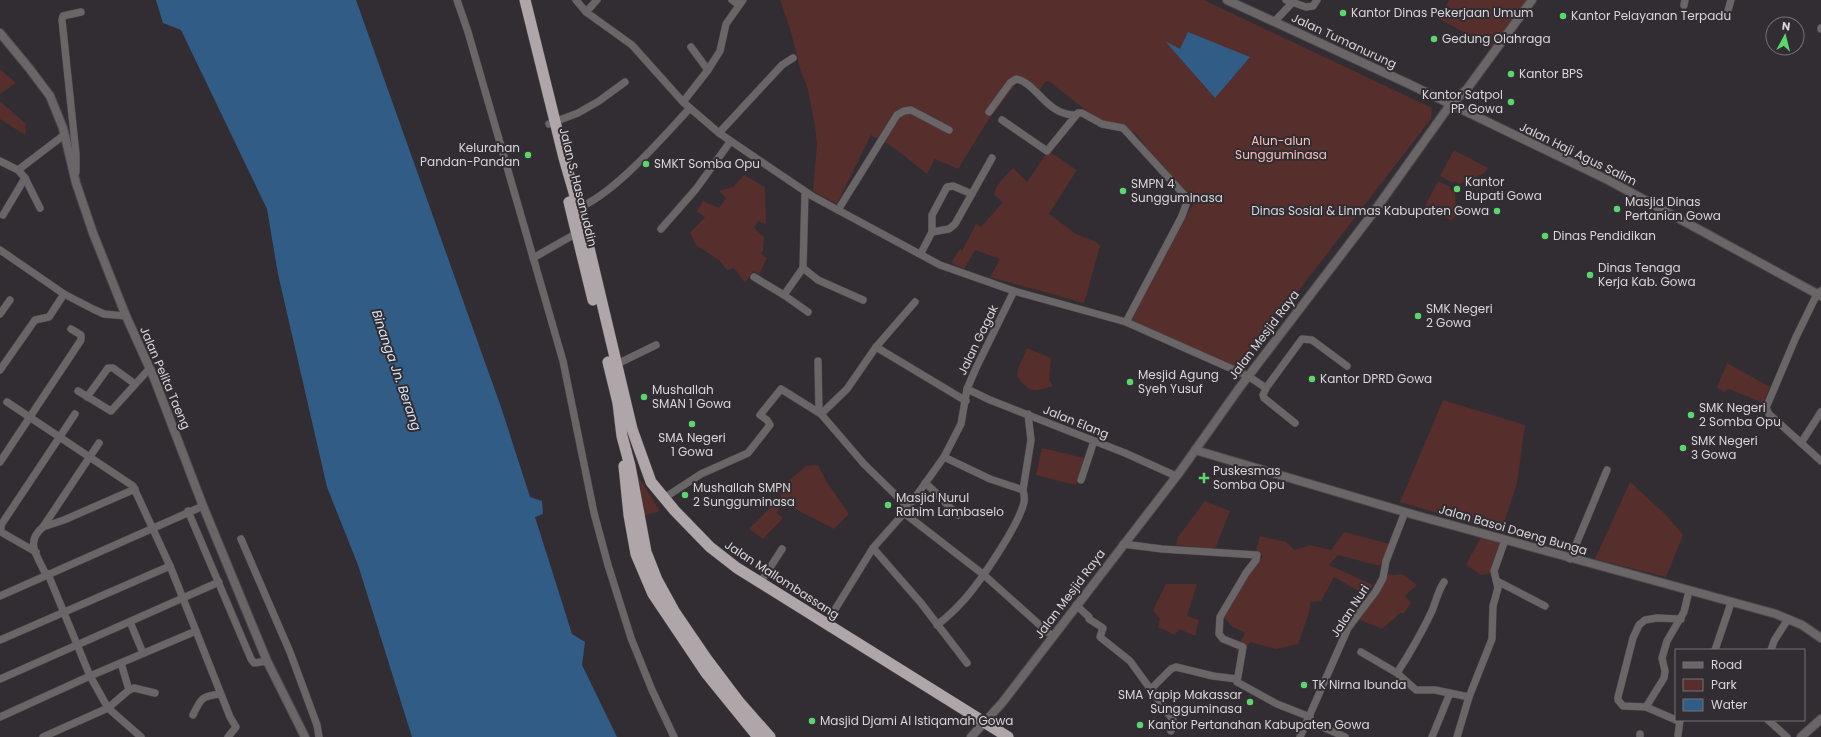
<svg xmlns="http://www.w3.org/2000/svg" width="1821" height="737" font-family="Poppins,sans-serif">
<rect width="100%" height="100%" fill="#322d33"/>
<g fill="#562e2b">
<polygon points="780,0 1204,0 1432,108 1431,119 1235,373 1128,322 1196,199 1170,178 1137,135 1132,131 1131,133 1097,119 1050,82 1046,81 1037,94 1019,80 987,122 958,169 935,159 927,174 893,147 871,135 837,204 813,191 817,145 815,126 807,86 801,72 791,32"/>
<polygon points="1449,0 1527,0 1492,47 1439,19"/>
<polygon points="0,69 16,83 0,94"/>
<polygon points="0,101 26,124 25,135 0,119"/>
<path d="M1454 150 1488 168C1482 179 1469 176 1460 184L1454 181 1453 183 1440 176Z"/>
<path d="M1048 151 1077 170 1049 214 1076 234 1096 242 1100 246 1084 303 990 277 1000 259 975 250 964 269 951 263 960 249 962 251 976 224 981 227 1003 202 994 195C995 185 1006 175 1013 168L1027 182Z"/>
<polygon points="744,175 765,187 766,224 758,221 754,228 764,237 763,251 761,254 767,258 759,275 753,271 745,283 734,268 727,270 720,261 696,245 690,233 705,217 697,212 703,201 719,208 726,198 719,191 733,187"/>
<polygon points="1438,181 1450,187 1450,190 1455,192 1456,213 1452,221 1425,206"/>
<path d="M1027 348 1051 358 1049 379 1053 386C1033 392 1030 394 1017 376 1018 363 1023 360 1027 348Z"/>
<polygon points="1727,363 1770,387 1763,403 1729,389 1724,392 1717,387"/>
<polygon points="1443,400 1525,425 1517,483 1501,532 1400,502"/>
<polygon points="1042,448 1084,458 1076,485 1036,475"/>
<polygon points="818,465 826,481 849,514 834,529 782,502 777,513 783,518 763,539 749,529 779,499 785,485 792,478 806,466"/>
<polygon points="636,473 660,511 642,516"/>
<polygon points="1630,482 1667,516 1683,535 1666,577 1595,559"/>
<polygon points="1205,501 1230,511 1215,549 1176,545 1178,537"/>
<polygon points="1344,532 1390,544 1380,566 1338,555 1329,565 1373,585 1367,596 1334,577 1321,601 1311,602 1309,613 1298,644 1276,649 1250,642 1245,649 1235,651 1245,633 1233,627 1223,617 1243,583 1263,556 1256,550 1260,536 1286,542 1295,550 1310,545 1331,550"/>
<polygon points="1481,537 1502,541 1492,573 1481,575 1466,565"/>
<polygon points="1387,574 1394,575 1402,574 1417,585 1405,596 1411,603 1404,613 1400,613 1382,629 1358,619"/>
<polygon points="1166,584 1197,584 1187,616 1199,620 1195,636 1179,629 1175,635 1158,627 1160,619 1153,610"/>
</g>
<g fill="#315c85">
<polygon points="156,0 356,0 502,410 530,497 542,501 543,514 535,517 572,634 585,642 582,665 617,737 412,737 358,565 327,487 278,274 267,209 181,30 163,23"/>
<polygon points="1188,32 1250,57 1215,98 1165,41 1180,49"/>
</g>
<g fill="none" stroke-linecap="round" stroke-linejoin="round">
<defs>
<g id="minor">
<polyline points="457,0 468,32 563,361 594,513 608,565 631,638 652,690 674,737"/>
<polyline points="576,0 586,12"/>
<polyline points="597,0 586,12 632,45 683,102 719,133 812,196 940,265 1014,291 1126,322 1248,376 1266,388 1302,339 1312,340 1347,366"/>
<polyline points="732,0 739,5"/>
<polyline points="1286,0 1306,7 1313,6 1317,0"/>
<polyline points="1684,5 1685,0"/>
<polyline points="1727,14 1731,0"/>
<polyline points="1274,22 1292,3"/>
<polyline points="1821,29 1821,28"/>
<polyline points="691,47 708,70"/>
<polyline points="683,102 708,70 720,51 726,24 743,0"/>
<path d="M989 112 1010 83 1016 79C1037 83 1046 115 1075 115"/>
<polyline points="1002,120 1047,151 1078,113 1082,113 1102,124 1123,128 1188,199 1182,216 1126,322"/>
<polyline points="549,124 578,113 599,101 625,82"/>
<polyline points="719,133 782,65 793,58"/>
<polyline points="0,161 18,170 64,135"/>
<polyline points="18,170 25,178 40,208"/>
<polyline points="76,172 76,154 62,20 63,16 81,12"/>
<path d="M575 209C612 197 663 137 690 108"/>
<polyline points="838,210 897,115 904,111 911,110 949,130"/>
<polyline points="3,215 25,178"/>
<polyline points="661,229 696,189 730,142"/>
<polyline points="932,232 932,215 947,187 953,186 972,194"/>
<polyline points="0,250 64,294 93,309 104,314 126,316"/>
<polyline points="921,253 932,232 949,229 955,224 992,158"/>
<polyline points="533,258 577,233"/>
<polyline points="803,268 818,280 863,300"/>
<polyline points="754,277 784,295 803,268 805,192"/>
<polyline points="1821,291 1817,294 1796,337 1766,408 1769,414 1821,461"/>
<polyline points="784,295 808,312"/>
<polyline points="0,314 10,300"/>
<polyline points="876,347 966,401"/>
<polyline points="818,361 819,412"/>
<polyline points="613,366 656,345"/>
<polyline points="0,370 35,320 49,317 64,294"/>
<polyline points="1266,388 1263,395 1264,398 1295,423"/>
<polyline points="967,389 990,400 1125,453 1176,476"/>
<polyline points="78,391 111,411 150,368"/>
<polyline points="87,397 108,368 113,368 135,384"/>
<polyline points="7,402 133,486 170,566 196,631 90,676 108,708 141,737"/>
<polyline points="821,414 847,389 876,347 915,302"/>
<polyline points="1801,443 1821,412"/>
<polyline points="0,462 81,340 81,335 71,329"/>
<polyline points="1081,480 1094,441"/>
<path d="M925 483C938 493 946 505 958 515"/>
<polyline points="1023,490 1031,440 1028,414"/>
<polyline points="664,498 701,474 748,453 770,425 767,420 760,415 781,389 821,414 864,464 908,507"/>
<polyline points="188,511 251,659 254,663 267,661"/>
<polyline points="904,513 984,575 1052,636"/>
<polyline points="43,527 64,520 135,489"/>
<polyline points="241,539 290,652 317,725 319,737"/>
<polyline points="1123,544 1162,549 1257,555 1256,560 1246,573 1220,617 1219,634 1223,639 1243,647 1237,682 1277,704 1310,717"/>
<polyline points="873,548 921,603 967,663"/>
<polyline points="36,552 1,532 1,525 75,414"/>
<polyline points="1570,559 1607,470"/>
<path d="M46 575C38 556 24 543 43 527L99 443"/>
<polyline points="1497,581 1545,606"/>
<polyline points="760,583 782,549"/>
<polyline points="0,596 203,506"/>
<polyline points="1076,605 1089,617 1089,619 1103,628 1100,637 1130,661 1173,720 1173,725 1171,731"/>
<polyline points="130,622 143,653"/>
<polyline points="826,624 873,548 904,513 944,457 961,424 967,389 976,368 1014,291"/>
<path d="M937 625C946 618 955 610 962 602 979 584 1019 525 1024 502 1025 498 1024 494 1023 490L990 479 944 457"/>
<polyline points="196,631 230,717 236,727 228,737"/>
<polyline points="0,640 170,566"/>
<polyline points="1715,650 1731,603"/>
<polyline points="1771,650 1774,641 1788,619"/>
<polyline points="1361,652 1397,673 1416,690 1435,690 1469,697"/>
<path d="M1397 673C1410 653 1422 632 1432 611 1436 601 1438 591 1444 582"/>
<polyline points="0,679 219,582"/>
<polyline points="129,690 134,688 155,693"/>
<polyline points="1150,690 1171,669 1176,667 1213,676 1237,679"/>
<polyline points="1646,707 1664,678 1665,671 1662,658 1667,641 1684,612 1689,591"/>
<path d="M193 715C201 698 202 696 220 694"/>
<polyline points="0,717 90,676 48,574"/>
<polyline points="1676,720 1646,707 1623,706 1618,700 1618,697 1633,638 1639,625 1645,620 1657,618 1681,619"/>
<polyline points="1768,720 1787,737"/>
<polyline points="1309,721 1345,737"/>
<polyline points="1678,735 1680,720"/>
<polyline points="43,737 108,708 129,690 121,663"/>
<polyline points="1300,737 1348,628 1376,591 1383,578 1386,561 1405,512"/>
<polyline points="1432,737 1450,693"/>
<polyline points="1457,737 1469,697 1492,639 1493,606 1498,588 1494,571 1505,540"/>
<polyline points="1640,737 1640,734"/>
</g>
<g id="tertiary">
<polyline points="1227,0 1409,84 1608,180 1821,296"/>
<polyline points="0,33 29,68 50,96 63,128 76,183 93,233 126,316 154,378 203,506 267,661 305,737"/>
<polyline points="1195,450 1415,515 1776,614 1802,625 1821,638"/>
<polyline points="971,737 1002,703 1179,473 1240,387 1373,213 1450,105 1467,89 1532,0"/>
<polyline points="1801,737 1821,719"/>
</g>
<g id="trunk">
<polyline points="525,0 564,158 584,227 632,429 651,482 675,511 710,547 737,568 1008,737"/>
<polyline points="569,202 593,300"/>
<polyline points="608,362 618,403 622,436 630,466 646,552 657,580 674,611 706,658 740,703 770,737"/>
<polyline points="624,466 629,515 636,554 653,594 706,673 758,737"/>
</g>
</defs>
<use href="#minor" stroke="#4d484e" stroke-width="8"/>
<use href="#tertiary" stroke="#4d484e" stroke-width="10"/>
<use href="#trunk" stroke="#4d484e" stroke-width="12"/>
<use href="#minor" stroke="#6a6567" stroke-width="7"/>
<use href="#tertiary" stroke="#6a6567" stroke-width="8"/>
<use href="#trunk" stroke="#afa6a9" stroke-width="11"/>
</g>
<g fill="#5cd56d" stroke="#322d33" stroke-width="1.5">
<circle cx="1343" cy="13" r="4"/>
<circle cx="1563" cy="16" r="4"/>
<circle cx="1434" cy="39" r="4"/>
<circle cx="1511" cy="74" r="4"/>
<circle cx="1511" cy="102" r="4"/>
<circle cx="528" cy="155" r="4"/>
<circle cx="646" cy="164" r="4"/>
<circle cx="1457" cy="189" r="4"/>
<circle cx="1123" cy="191" r="4"/>
<circle cx="1617" cy="209" r="4"/>
<circle cx="1497" cy="211" r="4"/>
<circle cx="1545" cy="236" r="4"/>
<circle cx="1590" cy="275" r="4"/>
<circle cx="1418" cy="316" r="4"/>
<circle cx="1312" cy="379" r="4"/>
<circle cx="1130" cy="382" r="4"/>
<circle cx="644" cy="397" r="4"/>
<circle cx="1691" cy="415" r="4"/>
<circle cx="692" cy="424" r="4"/>
<circle cx="1683" cy="448" r="4"/>
<path d="M1202 472h4v4h4v4h-4v4h-4v-4h-4v-4h4z"/>
<circle cx="685" cy="495" r="4"/>
<circle cx="888" cy="505" r="4"/>
<circle cx="1304" cy="685" r="4"/>
<circle cx="1250" cy="702" r="4"/>
<circle cx="812" cy="721" r="4"/>
<circle cx="1140" cy="725" r="4"/>
</g>
<g text-anchor="middle" stroke-width="4" stroke-linejoin="round" paint-order="stroke">
<g font-size="12" fill="#d8d5d9" stroke="#322d33" text-anchor="start">
<text x="1351" y="17">Kantor Dinas Pekerjaan Umum</text>
<text x="1571" y="20">Kantor Pelayanan Terpadu</text>
<text x="1442" y="43">Gedung Olahraga</text>
<text x="1519" y="78">Kantor BPS</text>
<text x="1503" y="99" text-anchor="end">Kantor Satpol<tspan x="1503" dy="14">PP Gowa</tspan></text>
<text x="520" y="152" text-anchor="end">Kelurahan<tspan x="520" dy="14">Pandan-Pandan</tspan></text>
<text x="654" y="168">SMKT Somba Opu</text>
<text x="1465" y="186">Kantor<tspan x="1465" dy="14">Bupati Gowa</tspan></text>
<text x="1131" y="188">SMPN 4<tspan x="1131" dy="14">Sungguminasa</tspan></text>
<text x="1625" y="206">Masjid Dinas<tspan x="1625" dy="14">Pertanian Gowa</tspan></text>
<text x="1489" y="215" text-anchor="end">Dinas Sosial &amp; Linmas Kabupaten Gowa</text>
<text x="1553" y="240">Dinas Pendidikan</text>
<text x="1598" y="272">Dinas Tenaga<tspan x="1598" dy="14">Kerja Kab. Gowa</tspan></text>
<text x="1426" y="313">SMK Negeri<tspan x="1426" dy="14">2 Gowa</tspan></text>
<text x="1138" y="379">Mesjid Agung<tspan x="1138" dy="14">Syeh Yusuf</tspan></text>
<text x="1320" y="383">Kantor DPRD Gowa</text>
<text x="652" y="394">Mushallah<tspan x="652" dy="14">SMAN 1 Gowa</tspan></text>
<text x="1699" y="412">SMK Negeri<tspan x="1699" dy="14">2 Somba Opu</tspan></text>
<text x="692" y="442" text-anchor="middle">SMA Negeri<tspan x="692" dy="14">1 Gowa</tspan></text>
<text x="1691" y="445">SMK Negeri<tspan x="1691" dy="14">3 Gowa</tspan></text>
<text x="1213" y="475">Puskesmas<tspan x="1213" dy="14">Somba Opu</tspan></text>
<text x="693" y="492">Mushallah SMPN<tspan x="693" dy="14">2 Sungguminasa</tspan></text>
<text x="896" y="502">Masjid Nurul<tspan x="896" dy="14">Rahim Lambaselo</tspan></text>
<text x="1312" y="689">TK Nirna Ibunda</text>
<text x="1242" y="699" text-anchor="end">SMA Yapip Makassar<tspan x="1242" dy="14">Sungguminasa</tspan></text>
<text x="820" y="725">Masjid Djami Al Istiqamah Gowa</text>
<text x="1148" y="729">Kantor Pertanahan Kabupaten Gowa</text>
</g>
<g font-size="12" fill="#d8d5d9" stroke="#322d33">
<text transform="translate(1344 41) rotate(25)" y="4">Jalan Tumanurung</text>
<text transform="translate(1578 154) rotate(26)" y="4">Jalan Haji Agus Salim</text>
<text transform="translate(578 187) rotate(76)" y="4">Jalan S. Hasanuddin</text>
<text transform="translate(1264 335) rotate(-53)" y="4">Jalan Mesjid Raya</text>
<text transform="translate(978 340) rotate(-64)" y="4">Jalan Gagak</text>
<text transform="translate(165 378) rotate(67)" y="4">Jalan Pelita Taeng</text>
<text transform="translate(1076 422) rotate(22)" y="4">Jalan Elang</text>
<text transform="translate(1513 530) rotate(16)" y="4">Jalan Basoi Daeng Bunga</text>
<text transform="translate(782 580) rotate(33)" y="4">Jalan Mallombassang</text>
<text transform="translate(1070 594) rotate(-53)" y="4">Jalan Mesjid Raya</text>
<text transform="translate(1350 611) rotate(-57)" y="4">Jalan Nuri</text>
</g>
<g font-size="12" fill="#f9bfb9" stroke="#322d33">
<text x="1281" y="145">Alun-alun<tspan x="1281" dy="14">Sungguminasa</tspan></text>
</g>
<g font-size="13" font-style="italic" fill="#d7e4f1" stroke="#322d33">
<text transform="translate(397 370) rotate(71)" y="5">Binanga Jn. Berang</text>
</g>
</g>
<rect x="1675" y="649" width="130" height="72" fill="#322d33" stroke="#747075"/>
<rect x="1683" y="662" width="20" height="6" fill="#6a6567" stroke="#747075"/>
<text x="1711" y="669" font-size="12" fill="#d8d5d9">Road</text>
<rect x="1683" y="679" width="20" height="12" fill="#562e2b" stroke="#747075"/>
<text x="1711" y="689" font-size="12" fill="#d8d5d9">Park</text>
<rect x="1683" y="699" width="20" height="12" fill="#315c85" stroke="#747075"/>
<text x="1711" y="709" font-size="12" fill="#d8d5d9">Water</text>
<g transform="translate(1785 36) rotate(7)"><circle r="19" fill="#322d33" stroke="#747075"/>
<path d="M0-3L7 15L0 10L-7 15Z" fill="#5cd56d"/>
<text y="-6" font-size="11" font-weight="bold" text-anchor="middle" fill="#d8d5d9">N</text>
</g>
</svg>
